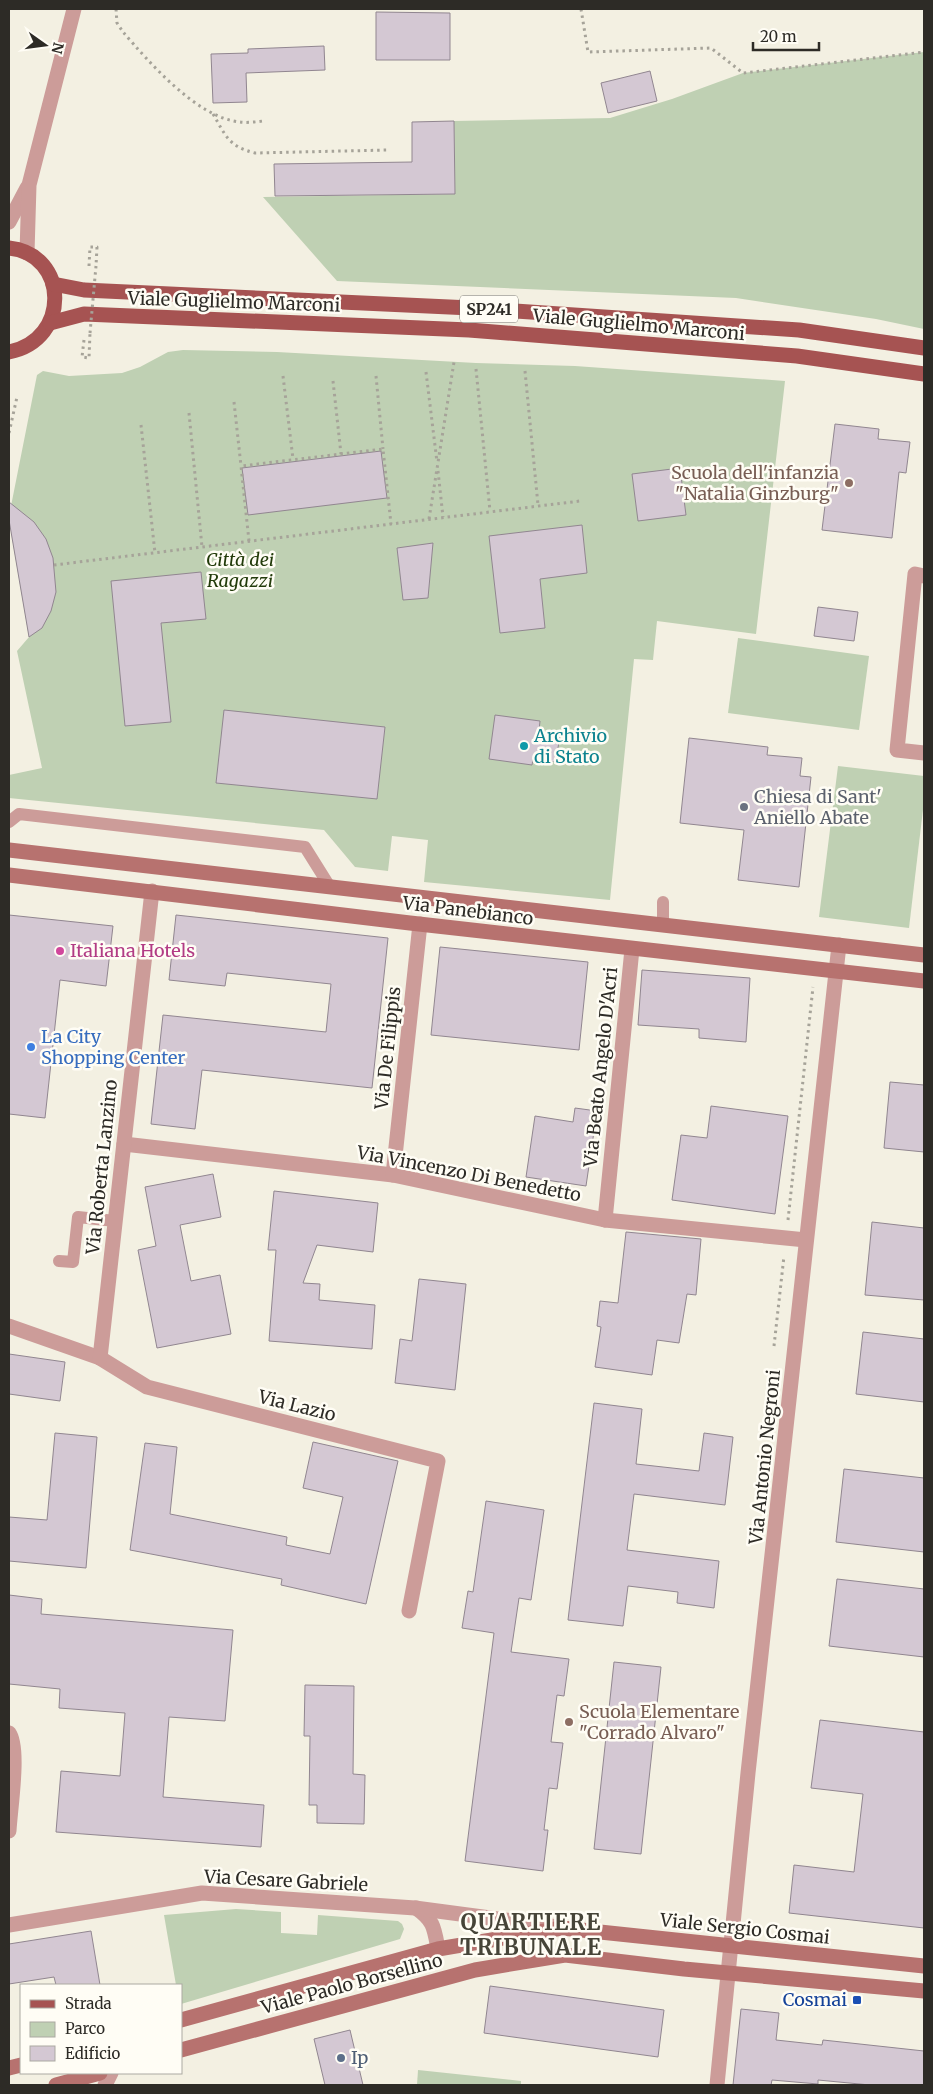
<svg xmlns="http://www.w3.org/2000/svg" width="933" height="2094" font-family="Merriweather,serif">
<rect width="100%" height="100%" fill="#f3f0e2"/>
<g fill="#bfd0b3">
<polygon points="924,52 924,329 876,319 736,298 337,281 263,197 455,194 454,121 610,118 672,99 743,73"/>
<polygon points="183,350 277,352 476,363 575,366 785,381 756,634 657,621 653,660 634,659 610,900 424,882 428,840 392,836 388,871 355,867 324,830 9,798 9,775 42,768 17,651 29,637 9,520 9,505 11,506 37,375 43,371 69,376 122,373 140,367 168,352"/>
<polygon points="738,638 869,656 859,730 728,713"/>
<polygon points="838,766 924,776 924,801 909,928 819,917"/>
<polygon points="236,1909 281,1912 281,1933 317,1935 318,1915 398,1921 402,1924 404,1929 400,1939 181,2004 181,1985 176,1985 164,1915"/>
<polygon points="418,2070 521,2081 521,2085 417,2085"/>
</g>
<g fill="#d4c8d3" stroke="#918690">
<polygon points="376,12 450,13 450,60 376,60"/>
<polygon points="324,46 325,70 246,73 247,102 213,103 211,54 248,53 248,49"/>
<polygon points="650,71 657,101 608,113 601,83"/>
<polygon points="454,121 455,194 275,196 274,164 412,162 412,122"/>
<polygon points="835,424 879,429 878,439 910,442 906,473 899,472 892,538 822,530"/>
<polygon points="381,451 387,498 248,515 242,468"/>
<polygon points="680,468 686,515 638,521 632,474"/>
<polygon points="9,502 34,522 46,539 53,558 56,592 51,611 42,628 29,637 9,520"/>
<polygon points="582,525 587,573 540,579 545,628 500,633 489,536"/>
<polygon points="433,543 428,598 403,600 397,548"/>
<polygon points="201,572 206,619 161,623 171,722 125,726 111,581"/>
<polygon points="818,607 858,612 854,641 814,636"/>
<polygon points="224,710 385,727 377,799 216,783"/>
<polygon points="495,715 540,721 539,731 560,734 556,762 533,759 532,765 489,759"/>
<polygon points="689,738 768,747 767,755 802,758 800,776 811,777 799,887 738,880 744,830 680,823"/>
<polygon points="9,915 113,926 106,986 60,980 45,1118 9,1114"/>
<polygon points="176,915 388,938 372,1088 202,1070 195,1129 151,1124 163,1015 326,1032 331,984 227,973 225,986 169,980"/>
<polygon points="440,947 588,962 579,1050 431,1035"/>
<polygon points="642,970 750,978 746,1042 699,1038 699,1029 638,1025"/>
<polygon points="890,1082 924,1085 924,1152 884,1148"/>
<polygon points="711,1106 788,1116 775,1214 672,1200 681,1135 707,1138"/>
<polygon points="575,1108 597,1111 586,1186 526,1177 535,1116 573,1122"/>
<polygon points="213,1174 221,1217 180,1225 191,1281 220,1275 231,1334 157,1348 138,1250 156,1246 145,1187"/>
<polygon points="274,1191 378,1203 373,1252 317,1245 303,1283 320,1284 319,1300 375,1305 372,1349 269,1341 276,1250 268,1250"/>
<polygon points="872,1222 924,1228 924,1300 865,1295"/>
<polygon points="626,1232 701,1239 696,1295 687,1294 679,1343 657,1340 652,1375 595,1367 601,1327 597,1326 600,1301 618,1303"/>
<polygon points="419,1279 466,1284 455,1390 395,1383 400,1339 412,1341"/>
<polygon points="863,1332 924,1339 924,1402 856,1394"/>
<polygon points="9,1354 65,1362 60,1401 9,1394"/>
<polygon points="594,1403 642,1409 636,1464 699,1471 704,1433 733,1437 725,1505 634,1494 627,1550 719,1561 714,1608 677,1603 678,1592 628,1586 623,1626 568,1620"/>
<polygon points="55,1433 97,1437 86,1568 9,1561 9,1517 47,1520"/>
<polygon points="313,1442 398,1461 366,1604 281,1585 282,1579 130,1550 145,1443 177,1447 170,1514 287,1537 286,1545 330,1554 343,1497 303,1488"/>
<polygon points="844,1469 924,1478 924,1552 836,1542"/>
<polygon points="486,1501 544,1510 531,1600 519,1598 511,1652 569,1659 564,1696 557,1695 551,1742 563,1743 557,1789 549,1788 544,1830 548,1830 543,1871 465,1861 494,1633 462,1628 468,1591 473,1592"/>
<polygon points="837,1579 924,1589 924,1657 829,1646"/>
<polygon points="9,1595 42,1599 41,1614 233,1630 225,1721 169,1717 163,1797 264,1805 261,1847 56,1832 61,1771 120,1776 125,1713 59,1708 60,1689 9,1684"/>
<polygon points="614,1662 661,1667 641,1854 594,1849"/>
<polygon points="305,1685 354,1686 353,1774 365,1775 364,1824 317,1823 317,1805 309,1805 310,1736 304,1736"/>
<polygon points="820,1720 924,1732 924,1928 789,1913 794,1865 854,1872 863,1794 811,1788"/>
<polygon points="91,1931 100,1985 56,1985 54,1977 9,1984 9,1944"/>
<polygon points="490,1986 664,2010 658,2057 484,2033"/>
<polygon points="741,2009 779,2013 776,2040 822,2045 823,2040 924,2051 924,2085 870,2085 818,2080 818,2084 772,2080 771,2085 733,2085"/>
<polygon points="350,2030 363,2085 325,2085 314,2039"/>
</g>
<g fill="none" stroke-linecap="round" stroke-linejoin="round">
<g stroke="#a6a399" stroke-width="3" stroke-dasharray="2.5 4" stroke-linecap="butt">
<path d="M116 9 117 23 123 32C149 62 197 118 240 122 247 123 255 122 263 121"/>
<polyline points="581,9 588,52 711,48 743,73 924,52"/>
<path d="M213 114C226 136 228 146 255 153L388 150"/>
<polyline points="89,266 90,247 97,247 96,266"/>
<polyline points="84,340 82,357 89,358 90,333"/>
<polyline points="476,369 490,511"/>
<polyline points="525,371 538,505"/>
<polyline points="426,372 437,462"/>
<polyline points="283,376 293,459"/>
<polyline points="376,376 383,449"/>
<polyline points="333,381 341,454"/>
<polyline points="234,402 241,466"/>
<polyline points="189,413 202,547"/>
<polyline points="141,425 155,553"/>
<polyline points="9,433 17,397"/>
<polyline points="438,471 443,517"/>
<polyline points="429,519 454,362"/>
<polyline points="249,541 241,466 383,449 391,524"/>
<polyline points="54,565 580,501"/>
<polyline points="788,1220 813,987"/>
<polyline points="774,1346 784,1256"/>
</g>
<g stroke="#cc9c99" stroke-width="12">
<polyline points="9,822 19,814 305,847 330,887"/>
<polyline points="663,925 663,902"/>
<polyline points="59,1261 73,1262 78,1217 115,1221"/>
</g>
<g stroke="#cc9c99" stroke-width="15">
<polyline points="9,222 27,188"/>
<polyline points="27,253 29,185 74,9"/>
<polyline points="924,576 915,574 897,750 924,753"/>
<polyline points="124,1144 393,1175 605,1220 806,1240"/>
<polyline points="393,1175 420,924"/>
<polyline points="605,1220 632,949"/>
<polyline points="9,1326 100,1358 147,1387 438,1461 409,1611"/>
<polyline points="100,1358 152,891"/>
<path d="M9 1733C20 1748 10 1810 9 1831"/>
<path d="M416 1908C434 1921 434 1927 438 1949"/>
<polyline points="9,1925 202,1893 415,1908 558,1927"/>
<polyline points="105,2085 111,2073"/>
<polyline points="717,2085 748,1773 839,945"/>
</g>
<g stroke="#b7726f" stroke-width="15">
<polyline points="9,850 924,955"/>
<polyline points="9,875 410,923 924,981"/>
<polyline points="181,2020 438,1949 562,1928 924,1966"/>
<polyline points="181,2050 475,1970 565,1955 684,1969 924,1991"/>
<polyline points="9,2068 21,2065"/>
<polyline points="56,2085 100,2073"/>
</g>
<g stroke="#a65352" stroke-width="15">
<path d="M9 248C69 254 71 340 9 352"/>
<polyline points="53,284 84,290 471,308 799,330 924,348"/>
<polyline points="50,323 84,314 469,330 797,356 924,374"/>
</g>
<polyline stroke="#a6a399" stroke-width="3" stroke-dasharray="2.5 4" stroke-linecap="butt" points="90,333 96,266"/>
</g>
<g fill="#8d6e63" stroke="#fffdf5" stroke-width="2">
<circle cx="849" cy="483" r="5"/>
<circle cx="569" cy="1722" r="5"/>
</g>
<circle fill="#0f9aa8" stroke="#fffdf5" stroke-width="2" cx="524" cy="746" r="5"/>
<circle fill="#6b7280" stroke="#fffdf5" stroke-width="2" cx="744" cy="807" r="5"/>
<circle fill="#d1479c" stroke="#fffdf5" stroke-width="2" cx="60" cy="951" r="5"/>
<circle fill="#3f7fe0" stroke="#fffdf5" stroke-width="2" cx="31" cy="1047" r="5"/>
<rect fill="#1a4fb4" stroke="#fffdf5" stroke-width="2" x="852" y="1995" width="10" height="10" rx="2.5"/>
<circle fill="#5c6f8a" stroke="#fffdf5" stroke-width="2" cx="341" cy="2058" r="5"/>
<g text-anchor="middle" stroke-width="5" stroke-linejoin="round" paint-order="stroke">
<rect fill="#fffdf5" stroke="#6c6a64" stroke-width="1" x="460" y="295.5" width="58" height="27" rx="4"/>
<g font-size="16" font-weight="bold" fill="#2d2b26">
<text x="489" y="315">SP241</text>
</g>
<g font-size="18" fill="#2d2b26" stroke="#fffdf5">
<text transform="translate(234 302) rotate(2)" y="6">Viale Guglielmo Marconi</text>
<text transform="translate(639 325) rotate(5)" y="6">Viale Guglielmo Marconi</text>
<text transform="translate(468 911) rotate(7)" y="6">Via Panebianco</text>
<text transform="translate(388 1048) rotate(-84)" y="6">Via De Filippis</text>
<text transform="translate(601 1067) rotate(-84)" y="6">Via Beato Angelo D'Acri</text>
<text transform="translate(102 1167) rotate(-84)" y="6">Via Roberta Lanzino</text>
<text transform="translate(469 1174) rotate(11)" y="6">Via Vincenzo Di Benedetto</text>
<text transform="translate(297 1406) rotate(14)" y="6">Via Lazio</text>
<text transform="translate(765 1457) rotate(-84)" y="6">Via Antonio Negroni</text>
<text transform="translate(286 1881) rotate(3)" y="6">Via Cesare Gabriele</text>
<text transform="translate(745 1929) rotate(6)" y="6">Viale Sergio Cosmai</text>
<text transform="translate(352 1984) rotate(-15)" y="6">Viale Paolo Borsellino</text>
</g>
<g font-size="18" fill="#785e54" stroke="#fffdf5" text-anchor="end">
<text x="839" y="479">Scuola dell'infanzia<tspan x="839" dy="21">"Natalia Ginzburg"</tspan></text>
<text x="579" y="1718" text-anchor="start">Scuola Elementare<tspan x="579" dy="21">"Corrado Alvaro"</tspan></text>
</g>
<g font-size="18" font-style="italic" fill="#223b0a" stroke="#fffdf5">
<text x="240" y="566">Città dei<tspan x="240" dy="21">Ragazzi</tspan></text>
</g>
<g font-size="18" fill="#0d838f" stroke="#fffdf5" text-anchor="start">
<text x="534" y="742">Archivio<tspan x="534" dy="21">di Stato</tspan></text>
</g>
<g font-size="18" fill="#5b616d" stroke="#fffdf5" text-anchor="start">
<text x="754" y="803">Chiesa di Sant'<tspan x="754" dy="21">Aniello Abate</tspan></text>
</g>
<g font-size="18" fill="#b23c85" stroke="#fffdf5" text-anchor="start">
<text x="70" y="957">Italiana Hotels</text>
</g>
<g font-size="18" fill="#366cbe" stroke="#fffdf5" text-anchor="start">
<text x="41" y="1043">La City<tspan x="41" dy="21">Shopping Center</tspan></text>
</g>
<g font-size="18" fill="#164399" stroke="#fffdf5" text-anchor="end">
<text x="847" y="2006">Cosmai</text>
</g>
<g font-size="18" fill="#4e5e75" stroke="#fffdf5" text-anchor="start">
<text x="351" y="2064">Ip</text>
</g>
<g font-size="22" font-weight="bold" letter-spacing="1" fill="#464438" stroke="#fffdf5">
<text x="531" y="1930">QUARTIERE<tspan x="531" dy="25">TRIBUNALE</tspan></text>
</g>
</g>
<rect width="933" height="2094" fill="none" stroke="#2d2b26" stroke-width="20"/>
<rect x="20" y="1984" width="162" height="90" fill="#fffdf5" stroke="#aba9a2"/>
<rect x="30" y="2000" width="25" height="8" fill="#a65352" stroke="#aba9a2"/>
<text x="65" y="2009" font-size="15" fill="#2d2b26">Strada</text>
<rect x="30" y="2022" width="25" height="15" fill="#bfd0b3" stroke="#aba9a2"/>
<text x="65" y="2034" font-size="15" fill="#2d2b26">Parco</text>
<rect x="30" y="2046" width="25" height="15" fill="#d4c8d3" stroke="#aba9a2"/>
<text x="65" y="2059" font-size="15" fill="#2d2b26">Edificio</text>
<g transform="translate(45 45) rotate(104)" stroke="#fffdf5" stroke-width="4" paint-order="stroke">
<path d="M0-4L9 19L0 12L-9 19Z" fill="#2d2b26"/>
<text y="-8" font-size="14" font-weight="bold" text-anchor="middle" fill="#2d2b26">N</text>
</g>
<path d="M753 42v8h66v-8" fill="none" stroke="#2d2b26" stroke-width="2.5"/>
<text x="760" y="42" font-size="15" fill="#2d2b26" stroke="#fffdf5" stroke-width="4" paint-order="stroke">20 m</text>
</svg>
